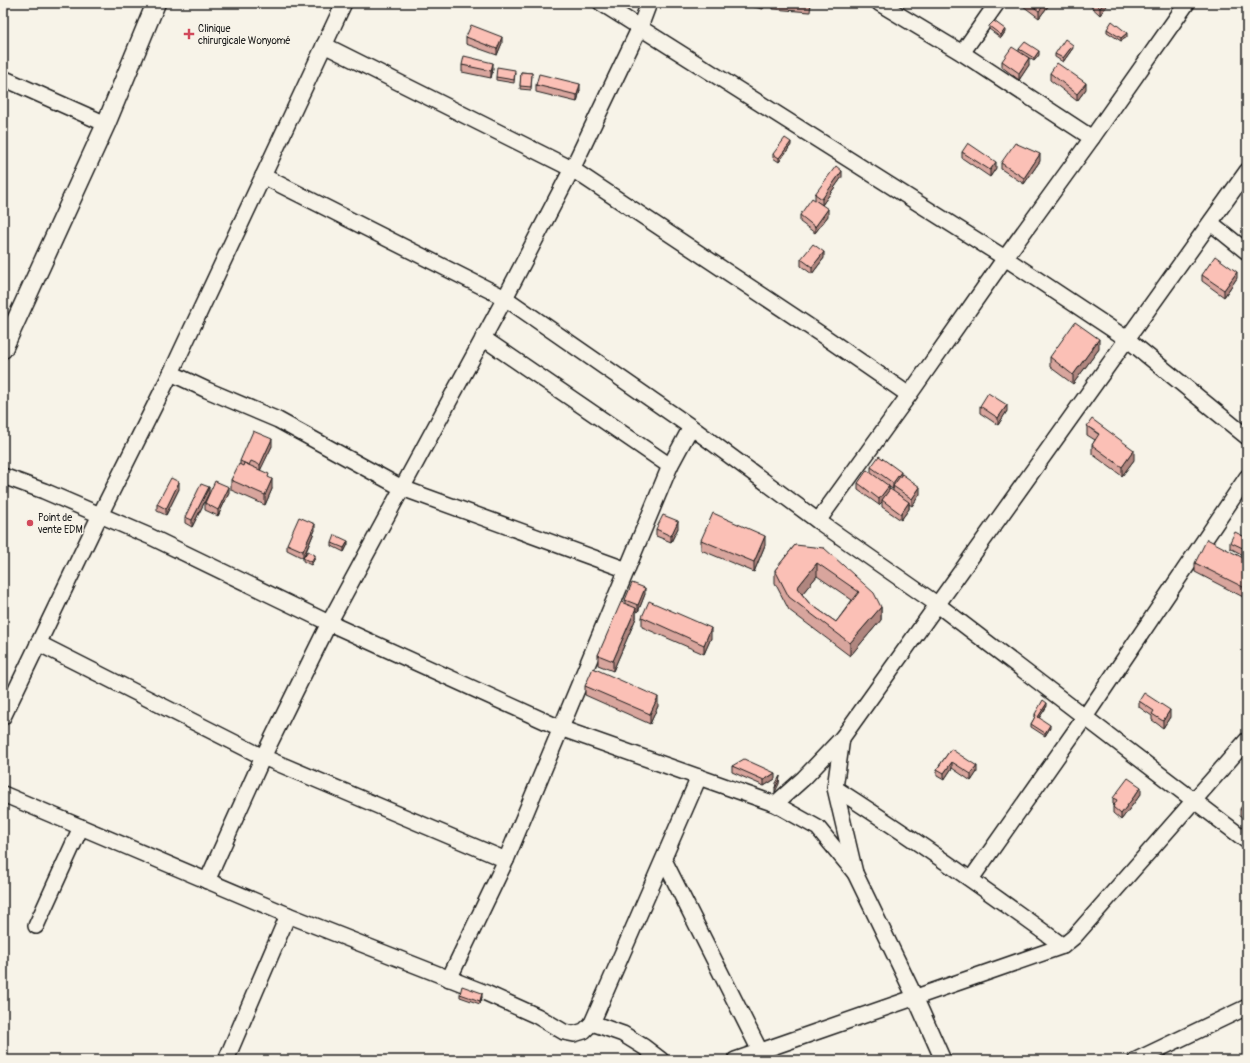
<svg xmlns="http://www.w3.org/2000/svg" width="1250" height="1063" font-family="Pangolin,sans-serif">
<rect width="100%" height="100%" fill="#f7f3e8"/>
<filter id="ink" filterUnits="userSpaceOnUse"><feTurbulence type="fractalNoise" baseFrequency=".025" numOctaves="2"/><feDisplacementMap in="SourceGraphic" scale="8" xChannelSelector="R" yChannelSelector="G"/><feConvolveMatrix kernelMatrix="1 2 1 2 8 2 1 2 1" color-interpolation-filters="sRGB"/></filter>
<g filter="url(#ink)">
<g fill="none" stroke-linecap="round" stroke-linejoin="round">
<defs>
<g id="minor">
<polyline points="601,3 1005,258 1127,339 1247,437"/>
<polyline points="879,3 962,53 1092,138"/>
<polyline points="324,45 572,169 822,335 909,395"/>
<polyline points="962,53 997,3"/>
<polyline points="3,78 106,124"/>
<polyline points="263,176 505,298 691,427 818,521 938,605 1247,841"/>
<polyline points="1211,223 1247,252"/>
<polyline points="483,338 670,466"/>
<polyline points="171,373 207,390 278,420 402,488 627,570"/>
<polyline points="3,476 44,491 149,536 329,623 560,728 775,804 818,828 855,873"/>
<polyline points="818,521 909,395 1005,258 1092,138 1187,3"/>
<polyline points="38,643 263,757 506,860 670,466 691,427"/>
<polyline points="3,717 100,515 171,373 344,3"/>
<polyline points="842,738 835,788 855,873 915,997 943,1060"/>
<path d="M835 788C913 838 988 891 1063 946"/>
<path d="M3 794 288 915 486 993 537 1016 564 1032 574 1034 584 1031 592 1023C627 941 664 859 699 777"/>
<polyline points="775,804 804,778 842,738 1247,171"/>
<polyline points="664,860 764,1059"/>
<polyline points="971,879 1085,717 1247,477"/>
<polyline points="207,881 263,757 329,623 505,298 575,163 640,27 649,3"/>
<polyline points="36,926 81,827"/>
<polyline points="449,979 506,860"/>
<polyline points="592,1023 623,1034 644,1047 661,1060"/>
<polyline points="226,1060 288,915"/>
<polyline points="735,1060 1063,946 1074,937 1247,740"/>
<polyline points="1136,1060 1247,1007"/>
</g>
<polyline id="tertiary" points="3,349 106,124 156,3"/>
</defs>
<use href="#minor" stroke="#1c1c1c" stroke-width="18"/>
<use href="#tertiary" stroke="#1c1c1c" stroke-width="21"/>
<use href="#minor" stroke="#f7f3e8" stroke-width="15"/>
<use href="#tertiary" stroke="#f7f3e8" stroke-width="18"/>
</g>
<g fill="#d8a59d" stroke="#1c1c1c" fill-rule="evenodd">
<polygon points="736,3 765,3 763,9"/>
<polygon points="773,3 811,3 810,12 773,9"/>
<polygon points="1019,3 1049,3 1049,5 1039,18"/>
<polygon points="1087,3 1109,3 1100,15"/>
<polygon points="989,26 1005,32 1001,38 989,29"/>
<polygon points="1107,29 1127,37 1121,41 1107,32"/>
<polygon points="466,37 502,43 497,55 466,44"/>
<polygon points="1073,48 1063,62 1055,57 1055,54"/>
<polygon points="1019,49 1039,55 1034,61 1026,56 1029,65 1019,80 1002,67 1002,61 1019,52"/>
<polygon points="462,65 493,69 491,78 462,72"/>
<polygon points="521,72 532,73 531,90 520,89"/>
<polygon points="515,73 514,83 496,80 496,77"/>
<polygon points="1050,73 1086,89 1077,101 1050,80"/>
<polygon points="536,85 580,90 577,102 536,92"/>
<polygon points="791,145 779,162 773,158 773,154"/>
<polygon points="962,152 996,168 990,177 962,158"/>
<polygon points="1040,161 1024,184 1001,169 1001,163"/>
<polygon points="842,177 822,205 815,200 815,194"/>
<polygon points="800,215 828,216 815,233 800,222"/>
<polygon points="824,258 812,274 801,266 801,259"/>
<polygon points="1202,275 1237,278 1224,297 1202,281"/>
<polygon points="1099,349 1073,384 1050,367 1050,357"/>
<polygon points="980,406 1007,411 998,425 980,413"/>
<polygon points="1087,426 1134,460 1122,476 1092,454 1092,445 1095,440 1087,435"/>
<polygon points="272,446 260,470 269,478 272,489 265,505 231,490 231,480 240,464 240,461"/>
<path d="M871 467 901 475 920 494 912 506 909 504V509L901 520 882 507V502L879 505 858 490V483L871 472ZM889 487 893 489V491H889Z"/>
<polygon points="179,489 166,515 157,511 157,504"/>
<polygon points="209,493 192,527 185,523 185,517"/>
<polygon points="229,493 218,516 205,510 205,503"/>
<polygon points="678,528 671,542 656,536 656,529"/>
<polygon points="315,530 304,557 315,558 311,565 303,561 303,558 287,550 287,544"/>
<polygon points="1247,538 1247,557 1230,548 1230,542"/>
<polygon points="701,540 765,545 754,572 701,550"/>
<polygon points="332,543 348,544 344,552 332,546"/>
<path d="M795 545 881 607V620L850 656 789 610 775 583V570ZM817 576 852 600 836 622 809 603 802 594Z"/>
<polygon points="1247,560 1247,599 1195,572 1195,563"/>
<polygon points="645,594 638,612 636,611 636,618 613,671 598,665 598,655 625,604 625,600"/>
<polygon points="642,617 711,638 704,654 642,627"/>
<polygon points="585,686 658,706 650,724 585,695"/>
<polygon points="1139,701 1170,717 1163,728 1152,720 1152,716 1139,707"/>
<polygon points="1047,706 1039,718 1050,728 1045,736 1031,727 1031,724 1035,717 1035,714"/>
<polygon points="951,749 977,772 971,781 952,768 944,780 937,776 937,769"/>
<polygon points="732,766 775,779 764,786 732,772"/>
<polygon points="1141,794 1121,820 1113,813 1113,807 1114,805 1113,804 1113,798"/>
<polygon points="1247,799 1247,820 1240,815 1240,809"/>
<polygon points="460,994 482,997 480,1004 460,997"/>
</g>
<g fill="#b0867f" stroke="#1c1c1c">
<polygon points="1046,3 1049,3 1049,5 1039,18 1039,11"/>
<polygon points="1104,3 1109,3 1100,15 1100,8"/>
<polygon points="1005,29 1005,32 1001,38 1001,35"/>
<polygon points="1127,33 1127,37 1121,41 1121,38"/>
<polygon points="502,37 502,43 497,55 497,49"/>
<polygon points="1073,45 1073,48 1063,62 1063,58"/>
<polygon points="1039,51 1039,55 1034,61 1034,58"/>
<polygon points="1029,58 1029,65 1019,80 1019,73"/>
<polygon points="493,63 493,69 491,78 491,71"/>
<polygon points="1086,83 1086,89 1077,101 1077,94"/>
<polygon points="580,84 580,90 577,102 577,95"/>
<polygon points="791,142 791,145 779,162 779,158"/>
<polygon points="1040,154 1040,161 1024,184 1024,178"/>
<polygon points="996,162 996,168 990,177 990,170"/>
<polygon points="842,171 842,177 822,205 822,199"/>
<polygon points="828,209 828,216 815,233 815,227"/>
<polygon points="824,252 824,258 812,274 812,267"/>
<polygon points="1237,272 1237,278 1224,297 1224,290"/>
<polygon points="1099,339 1099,349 1073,384 1073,375"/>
<polygon points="1007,405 1007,411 998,425 998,418"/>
<polygon points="272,439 272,446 260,471 260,465"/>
<polygon points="1134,450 1134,460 1122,476 1122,467"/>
<polygon points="901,472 901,478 893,486 893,489 893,483"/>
<polygon points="272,479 272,489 265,505 265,495"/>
<polygon points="179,482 179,489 166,515 166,509"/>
<polygon points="889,486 889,492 882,500 882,502 879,505 879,499"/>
<polygon points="209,487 209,493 192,527 192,520"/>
<polygon points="229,487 229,493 218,516 218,510"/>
<polygon points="920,487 920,494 912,506 912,499"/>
<polygon points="909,502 909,509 901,520 901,514"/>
<polygon points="678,521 678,528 671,542 671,536"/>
<polygon points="315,524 315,530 303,558 303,551"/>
<polygon points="765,536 765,545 754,572 754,562"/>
<polygon points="348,541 348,544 344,552 344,548"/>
<polygon points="315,555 315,558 311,565 311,562"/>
<polygon points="817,563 817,576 797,600 797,588"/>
<polygon points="645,588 645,594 638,612 638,605"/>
<polygon points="881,607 881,620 850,656 850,643"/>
<polygon points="636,608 636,618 613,671 613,661"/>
<polygon points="711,628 711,638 704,654 704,645"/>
<polygon points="658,697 658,706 650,724 650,714"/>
<polygon points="1047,703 1047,706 1038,720 1038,717"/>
<polygon points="1170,710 1170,717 1163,728 1163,721"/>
<polygon points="1050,725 1050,728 1045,736 1045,733"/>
<polygon points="952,762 952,768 944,780 944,773"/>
<polygon points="977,766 977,772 971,781 971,774"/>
<polygon points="775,773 775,779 764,786 764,780"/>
<polygon points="780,776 779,784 775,792 775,788"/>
<polygon points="1141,787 1141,794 1121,820 1121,814"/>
<polygon points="482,993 482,997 480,1004 480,1001"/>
</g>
<g fill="#fbc0b6" stroke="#1c1c1c" fill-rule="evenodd">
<polygon points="781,3 810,3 810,5"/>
<polygon points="1028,3 1046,3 1039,11"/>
<polygon points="1095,3 1104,3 1100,8"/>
<polygon points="994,21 1005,29 1001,35 989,26"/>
<polygon points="1112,21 1127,33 1121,38 1107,29"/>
<polygon points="471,25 502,37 497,49 466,37"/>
<polygon points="1065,39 1073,45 1063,58 1055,54"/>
<polygon points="1025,42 1039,51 1034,58 1019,49"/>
<polygon points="1012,47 1029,58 1019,73 1002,61"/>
<polygon points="464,56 493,63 491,71 462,65"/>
<polygon points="1057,63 1086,83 1077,94 1050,73"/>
<polygon points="497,67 515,70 514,80 496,77"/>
<polygon points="521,72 532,73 531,87 520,86"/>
<polygon points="539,74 580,84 577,95 536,85"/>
<polygon points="785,138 791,142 779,158 773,154"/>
<polygon points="968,143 996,162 990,170 962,152"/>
<polygon points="1015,143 1040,154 1024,178 1001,163"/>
<polygon points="836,166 842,171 822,199 815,194"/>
<polygon points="812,198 828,209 815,227 800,215"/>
<polygon points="813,244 824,252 812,267 801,259"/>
<polygon points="1215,256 1237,272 1224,290 1202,275"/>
<polygon points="1075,322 1099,339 1073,375 1050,357"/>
<polygon points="988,393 1007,405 998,418 980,406"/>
<polygon points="1092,419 1134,450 1122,467 1092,445 1099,434 1087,426"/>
<polygon points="253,431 272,439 260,465 251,461 249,465 240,461"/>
<polygon points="879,456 901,472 893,483 871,467"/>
<polygon points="244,463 269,474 268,477 272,479 265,495 231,480 239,464 243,466"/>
<polygon points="867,470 889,486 879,499 858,483"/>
<polygon points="902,474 920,487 912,499 893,486"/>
<polygon points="171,478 179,482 166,509 157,504"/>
<polygon points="215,481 229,487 218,510 205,503"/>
<polygon points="201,484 209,487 192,520 185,517"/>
<polygon points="890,489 909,502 901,514 882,500"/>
<polygon points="713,513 765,536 754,562 701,540"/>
<polygon points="663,515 678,521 671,536 656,529"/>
<polygon points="299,517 315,524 303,551 287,544"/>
<polygon points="1235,532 1247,538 1247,550 1230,542"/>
<polygon points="335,535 348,541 344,548 332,543"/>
<polygon points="1207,539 1247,560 1247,589 1195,563"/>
<path d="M795 545 824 548 874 593 881 607 850 643 789 597 775 570ZM817 563 859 592 836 622 809 603 797 588Z"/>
<polygon points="308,551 315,555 311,562 303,558"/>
<polygon points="632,583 645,588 638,605 625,600"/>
<polygon points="649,601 711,628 704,645 642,617"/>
<polygon points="621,602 636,608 613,661 598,655"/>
<polygon points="593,668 658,697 650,714 585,686"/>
<polygon points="1144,693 1170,710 1163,721 1152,714 1154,711 1139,701"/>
<polygon points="1043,700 1047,703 1038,717 1050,725 1045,733 1031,724 1036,715 1035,714"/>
<polygon points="951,749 977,766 971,774 952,762 944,773 937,769"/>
<polygon points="744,759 775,773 764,780 732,766"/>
<polygon points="780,776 779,781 775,788 776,783"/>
<polygon points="1128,778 1141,787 1121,814 1113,807 1117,800 1113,798"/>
<polygon points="1247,799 1247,814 1240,809"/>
<polygon points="462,986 482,993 480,1001 460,994"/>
</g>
</g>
<g fill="#d1495b" stroke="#f7f3e8" stroke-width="1.5">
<path d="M187 28h4v4h4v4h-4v4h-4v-4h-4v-4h4z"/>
<circle cx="30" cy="523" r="4"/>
</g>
<g text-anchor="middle" stroke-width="3" stroke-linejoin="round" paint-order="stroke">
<g font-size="10" fill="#1c1c1c" stroke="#f7f3e8" text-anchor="start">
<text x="198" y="32">Clinique<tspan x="198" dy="12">chirurgicale Wonyomé</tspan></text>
<text x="38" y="521">Point de<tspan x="38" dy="12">vente EDM</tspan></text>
</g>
</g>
<rect width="1250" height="1063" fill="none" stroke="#f7f3e8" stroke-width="16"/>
<rect x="8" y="8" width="1234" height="1047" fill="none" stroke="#1c1c1c" stroke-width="1.5" filter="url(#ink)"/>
</svg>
